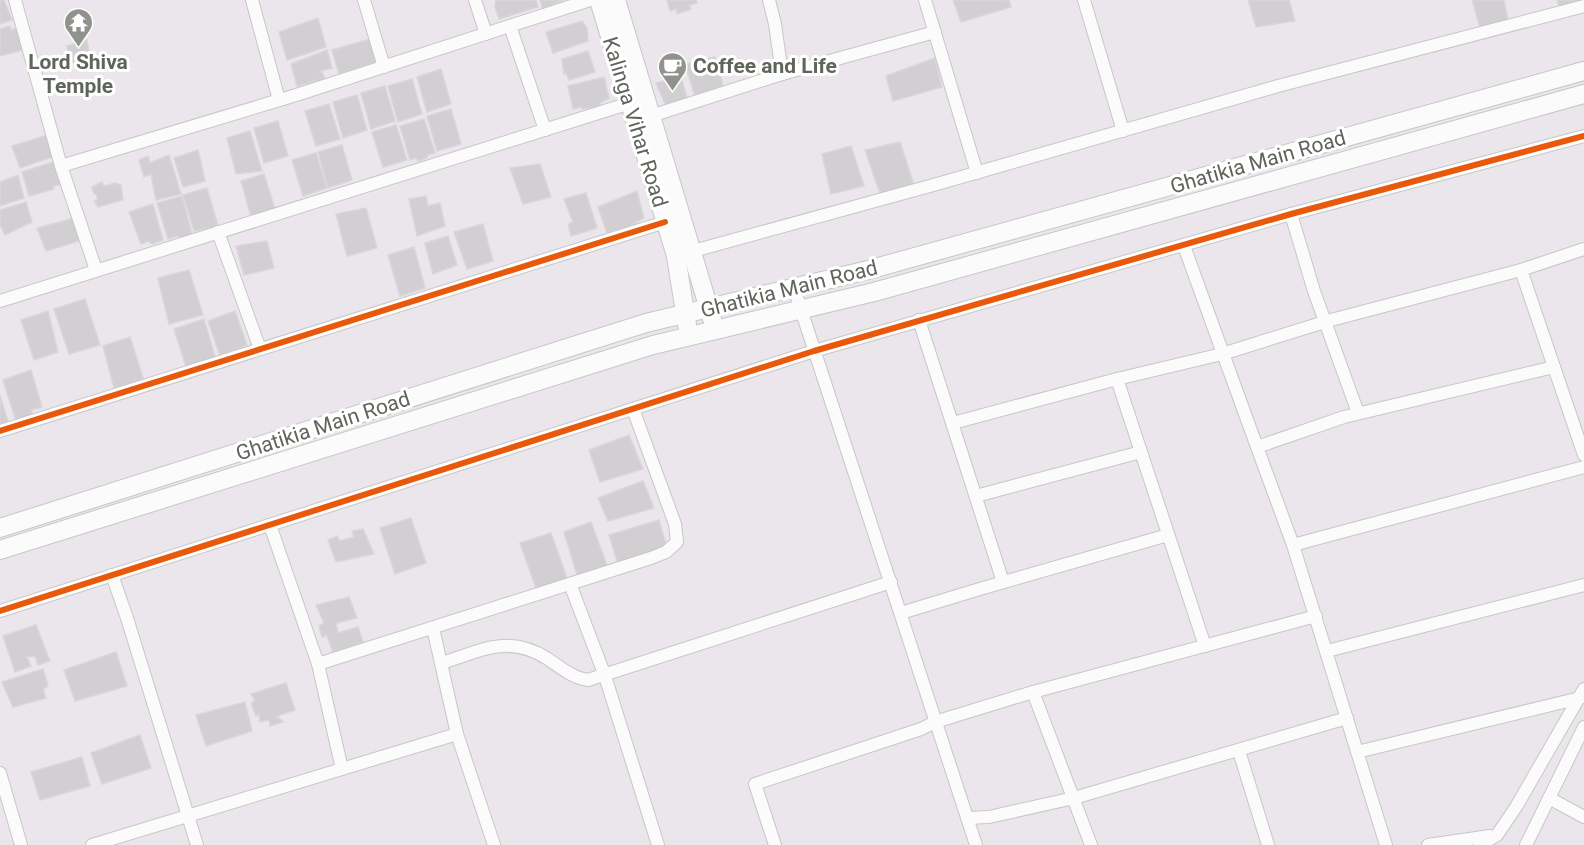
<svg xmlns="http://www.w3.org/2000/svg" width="1584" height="845" font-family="Roboto,sans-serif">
<rect width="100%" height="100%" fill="#ebe6ec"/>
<g fill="#d2cfd3" stroke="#dad5dc" stroke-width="1.5">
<polygon points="0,0 4,0 12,20 0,24"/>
<polygon points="496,0 536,0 538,7 499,19 495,7"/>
<polygon points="540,0 564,0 553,4 553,6 543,10"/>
<polygon points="667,0 696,0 697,3 689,5 691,9 677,14 677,9 670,11"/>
<polygon points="953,0 1009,0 1011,7 961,22"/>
<polygon points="1248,0 1289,0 1295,21 1256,27"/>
<polygon points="1472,0 1504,0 1508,21 1480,27"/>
<polygon points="1557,0 1583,0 1559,6"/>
<polygon points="318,18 326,47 287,60 279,32"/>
<polygon points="582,21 587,28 588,41 553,53 546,32"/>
<polygon points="10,26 11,30 17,28 23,50 0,56 0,29"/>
<polygon points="370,39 377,62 339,74 332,50"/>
<polygon points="87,40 89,52 85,52 86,61 71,63 67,46"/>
<polygon points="327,50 332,68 321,71 325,78 297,86 291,64"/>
<polygon points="588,51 595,72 569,80 566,73 564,74 562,59"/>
<polygon points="715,57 724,89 695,96 685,64"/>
<polygon points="935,58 942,87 893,101 886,76"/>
<polygon points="441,69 451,104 427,112 417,77"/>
<polygon points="604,77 609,98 600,103 600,106 582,109 581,107 573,109 568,86"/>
<polygon points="681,77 687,98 666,106 656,83"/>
<polygon points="412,79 422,114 398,122 388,86"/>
<polygon points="385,86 395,121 371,129 361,93"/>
<polygon points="357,95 367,130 343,138 333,102"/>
<polygon points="329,104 340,139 316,146 305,111"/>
<polygon points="451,109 461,144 437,151 427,116"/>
<polygon points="424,119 435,153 427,155 427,158 418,161 416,158 410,160 400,126"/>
<polygon points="278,121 288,156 264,163 254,128"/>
<polygon points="396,125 407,160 383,167 372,132"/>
<polygon points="250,131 262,171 236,174 227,138"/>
<polygon points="48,135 55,156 20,168 12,146"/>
<polygon points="900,142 914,185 881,196 865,150"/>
<polygon points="342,145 352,180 328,188 318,152"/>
<polygon points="851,146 864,186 831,194 822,154"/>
<polygon points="198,150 205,181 183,187 174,158"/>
<polygon points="316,153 327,188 303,196 292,160"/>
<polygon points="169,155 181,194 156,200 151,174 144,177 139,160 148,156 150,163"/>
<polygon points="56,161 64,184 53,186 54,189 29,196 22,172"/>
<polygon points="540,164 551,197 523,204 510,168"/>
<polygon points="264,174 275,209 251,217 241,181"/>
<polygon points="18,175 24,198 0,206 0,182"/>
<polygon points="102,182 104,186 115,183 121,185 123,200 98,207 94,201 98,199 96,194 94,194 92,187"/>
<polygon points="207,188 218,226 194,231 183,195"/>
<polygon points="637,191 644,218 629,227 607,233 598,207"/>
<polygon points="586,193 597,228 571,236 568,224 573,222 564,199"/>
<polygon points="182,196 192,234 182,238 177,236 168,239 157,203"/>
<polygon points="426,196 428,206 440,203 445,226 417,236 409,199"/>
<polygon points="26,202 32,222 5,235 0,224 0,210"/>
<polygon points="153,204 163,240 152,244 148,241 141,244 129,212"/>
<polygon points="366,208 377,248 347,256 336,214"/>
<polygon points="75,218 82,240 46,251 37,228"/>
<polygon points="483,224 493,261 467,269 454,232"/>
<polygon points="448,236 457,265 433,274 425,243"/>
<polygon points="267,241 274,268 244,275 236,246"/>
<polygon points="414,247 425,288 400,296 388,255"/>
<polygon points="189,270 203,315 169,324 158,278"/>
<polygon points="85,299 100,345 69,354 54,309"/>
<polygon points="48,311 58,352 34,360 21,320"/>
<polygon points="235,311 247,345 220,356 208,321"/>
<polygon points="204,319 216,360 187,370 174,329"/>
<polygon points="130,337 144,381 114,388 103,346"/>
<polygon points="31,370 42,407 31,410 33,416 16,421 3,380"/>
<polygon points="0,395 9,425 0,428"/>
<polygon points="629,435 643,469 600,482 589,450"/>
<polygon points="643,481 654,508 608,521 598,498"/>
<polygon points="411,518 426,563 395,574 380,528"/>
<polygon points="659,520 667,548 618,564 609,535"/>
<polygon points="591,522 608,568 578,578 564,532"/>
<polygon points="363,529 374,554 336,562 328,540 337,536 340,541 354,537 352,531"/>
<polygon points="551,533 568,581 537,591 520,543"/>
<polygon points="349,597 357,618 336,623 338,633 358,627 363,642 333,653 327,635 322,637 319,626 324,623 316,605"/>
<polygon points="36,625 50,661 38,665 35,656 27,657 31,666 15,672 3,636"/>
<polygon points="116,652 127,686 75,701 64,670"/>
<polygon points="43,669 48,686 43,689 46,698 13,707 2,682"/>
<polygon points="286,683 295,710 277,716 283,722 270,726 269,720 260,722 259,714 256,716 251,703 255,701 251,694"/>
<polygon points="245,702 252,731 206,746 196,715"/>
<polygon points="140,735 151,768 102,784 91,753"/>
<polygon points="82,757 90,786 40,800 31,772"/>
</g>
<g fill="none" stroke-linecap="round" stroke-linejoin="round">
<defs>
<g id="street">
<polyline points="15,0 61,166"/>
<polyline points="252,0 279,100"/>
<polyline points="364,0 384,67"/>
<polyline points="475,0 486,34"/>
<polyline points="925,0 977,173"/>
<polyline points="1084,0 1123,131"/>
<polyline points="510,26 545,130"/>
<polyline points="782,74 935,32"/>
<polyline points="651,116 782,74 775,24 769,0"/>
<polyline points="1291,214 1314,291 1358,413"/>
<polyline points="218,232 260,349"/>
<polyline points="1184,246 1257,447"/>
<polyline points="686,253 937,184 1278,86 1584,6"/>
<polyline points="96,270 61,166 293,96 590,0"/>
<polyline points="1521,270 1584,455"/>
<polyline points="794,288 976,845"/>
<polyline points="0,301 630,103"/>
<polyline points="919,320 1003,582"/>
<polyline points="1117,379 1205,646"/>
<polyline points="953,423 1117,379 1222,354 1331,320 1521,270 1584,249"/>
<polyline points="0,431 665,222"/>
<polyline points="976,496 1141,452"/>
<polyline points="270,525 318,664 342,769"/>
<polyline points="1293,545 1257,447 1344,417 1554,367"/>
<polyline points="112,575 127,618 197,845"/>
<polyline points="570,584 605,676 658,845"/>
<polyline points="0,611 814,351 1291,214 1584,136"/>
<polyline points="901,613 983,588 1168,535"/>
<polyline points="433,628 457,734 494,845"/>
<polyline points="1327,651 1584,585"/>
<path d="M442 663C482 650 509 634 548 659 561 668 573 678 588 680L891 582"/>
<polyline points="318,664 651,558 666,552 677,542 675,524 633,409"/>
<polyline points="1033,692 1091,845"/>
<polyline points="1239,751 1268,845"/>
<polyline points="1357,752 1580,698"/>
<polyline points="0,773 21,845"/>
<polyline points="1549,798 1584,817"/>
<polyline points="967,818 989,817 1074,798 1347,718"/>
<polyline points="92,845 457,734"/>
<polyline points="775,845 755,784 921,729 935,722 1033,692 1316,616"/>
<polyline points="1386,845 1293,545 1584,467"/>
<polyline points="1428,845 1490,836"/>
<polyline points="1480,845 1497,835 1516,807 1584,689"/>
<polyline points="1526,845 1584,727"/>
</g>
<g id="secondary">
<polyline points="599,0 676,256 687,325"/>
<polyline points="616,0 712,319"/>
<polyline points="0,528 646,323 868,270 1584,71"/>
<polyline points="0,550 653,345 874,292 1584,94"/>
</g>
</defs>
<use href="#street" stroke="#c7c7c6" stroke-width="14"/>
<use href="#secondary" stroke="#c6c7c6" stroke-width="20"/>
<use href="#street" stroke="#fcfbfc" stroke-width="12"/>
<use href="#secondary" stroke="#fcfbfc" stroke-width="18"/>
<defs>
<g id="cycleway">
<polyline points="0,431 665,222"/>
<polyline points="0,611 814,351 1291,214 1584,136"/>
</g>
</defs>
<use href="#cycleway" stroke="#fff" stroke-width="10"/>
<use href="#cycleway" stroke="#e8590c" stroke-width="6"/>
</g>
<defs>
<symbol id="temple-pin" viewBox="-11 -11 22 30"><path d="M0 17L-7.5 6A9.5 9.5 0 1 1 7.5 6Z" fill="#90928e" stroke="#fff"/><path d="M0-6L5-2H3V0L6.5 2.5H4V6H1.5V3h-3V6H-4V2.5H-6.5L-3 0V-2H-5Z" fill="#fff"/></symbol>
<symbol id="cafe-pin" viewBox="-11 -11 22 30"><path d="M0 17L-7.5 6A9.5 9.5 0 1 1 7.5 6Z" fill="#90928e" stroke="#fff"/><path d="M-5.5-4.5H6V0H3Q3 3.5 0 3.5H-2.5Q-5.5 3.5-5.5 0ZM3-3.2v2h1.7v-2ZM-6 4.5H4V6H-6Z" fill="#fff"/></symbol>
</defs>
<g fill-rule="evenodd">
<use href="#temple-pin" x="62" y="6" width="33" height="45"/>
<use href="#cafe-pin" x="656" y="50" width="33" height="45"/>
</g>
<g text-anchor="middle" stroke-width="6" stroke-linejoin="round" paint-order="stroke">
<g font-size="21" font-weight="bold" fill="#5f655b" stroke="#fff">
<text x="78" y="69">Lord Shiva<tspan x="78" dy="24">Temple</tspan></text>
<text x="693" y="73" text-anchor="start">Coffee and Life</text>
</g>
<g font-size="21" fill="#5f655b" stroke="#fff">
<text transform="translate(635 122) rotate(73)" y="7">Kalinga Vihar Road</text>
<text transform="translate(1258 162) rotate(-16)" y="7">Ghatikia Main Road</text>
<text transform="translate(789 289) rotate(-14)" y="7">Ghatikia Main Road</text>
<text transform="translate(323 426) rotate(-18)" y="7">Ghatikia Main Road</text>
</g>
</g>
</svg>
